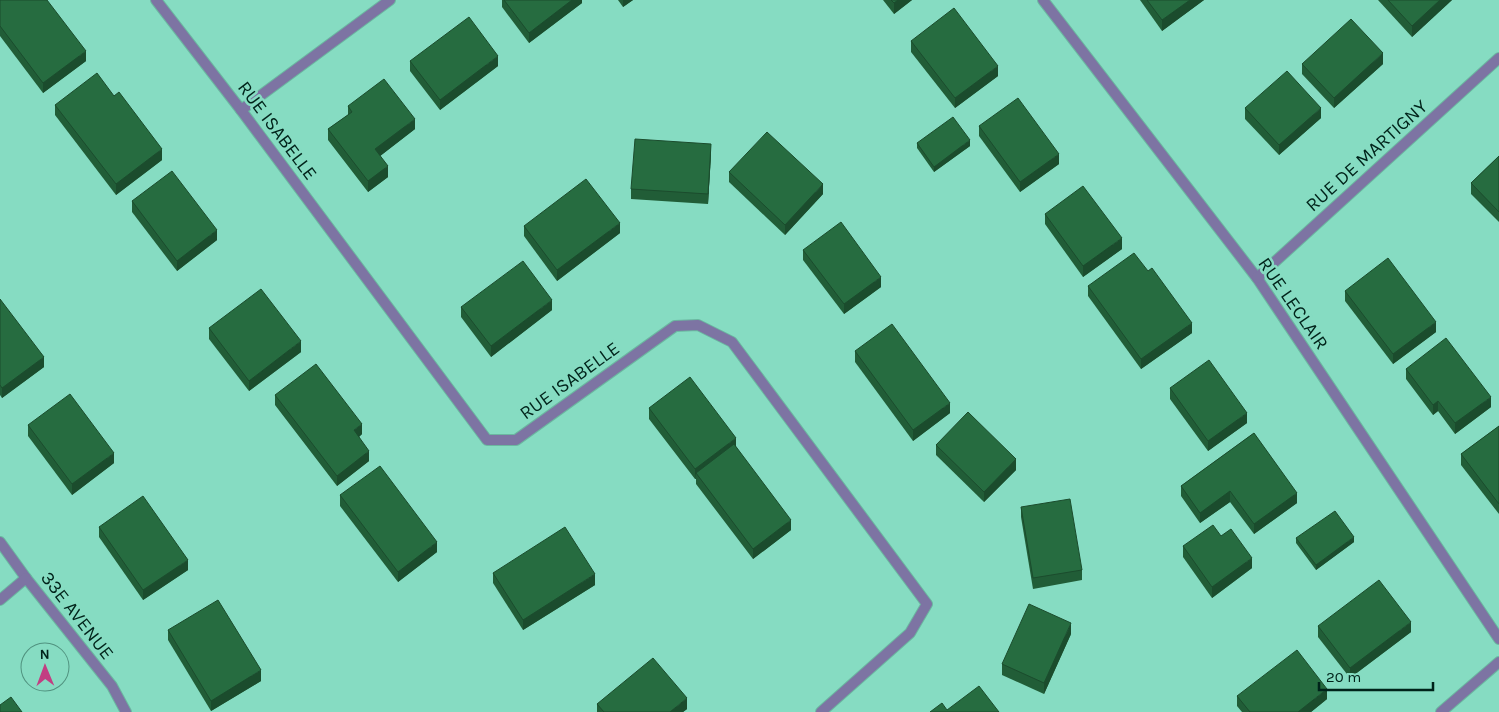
<svg xmlns="http://www.w3.org/2000/svg" width="1499" height="712" font-family="Karla,sans-serif">
<rect width="100%" height="100%" fill="#86dcc2"/>
<g fill="none" stroke-linecap="round" stroke-linejoin="round">
<defs>
<g id="street">
<polyline points="156,0 241,110 487,440 516,440 675,326 698,325 732,342 927,604 910,633 821,712"/>
<polyline points="1043,0 1257,278 1499,639"/>
<polyline points="241,110 390,0"/>
<polyline points="1257,278 1499,58"/>
<polyline points="0,542 26,578 112,686 126,712"/>
<polyline points="0,600 26,578"/>
<polyline points="1441,712 1499,662"/>
</g>
</defs>
<use href="#street" stroke="#6bb7a0" stroke-width="12"/>
<use href="#street" stroke="#7d74a3" stroke-width="10"/>
</g>
<g fill="#215d37">
<polygon points="0,0 86,61 43,93 0,36"/>
<polygon points="502,0 582,0 582,3 529,43 502,7"/>
<polygon points="618,0 633,0 623,7"/>
<polygon points="883,0 912,0 894,14"/>
<polygon points="1140,0 1204,0 1162,31"/>
<polygon points="1378,0 1452,0 1412,37"/>
<polygon points="911,41 998,76 955,108 911,52"/>
<polygon points="410,61 498,66 440,110 410,71"/>
<polygon points="1302,64 1383,64 1334,108 1302,74"/>
<polygon points="114,96 162,160 116,195 55,115 55,105"/>
<polygon points="348,106 415,129 380,156 388,177 368,192 328,140 328,129 348,115"/>
<polygon points="1245,108 1321,118 1279,155 1245,119"/>
<polygon points="979,126 1059,164 1020,192 979,136"/>
<polygon points="917,143 970,146 934,172 917,148"/>
<polygon points="711,154 708,204 631,199 631,189"/>
<polygon points="1499,156 1499,222 1471,194 1471,183"/>
<polygon points="729,172 823,194 785,235 729,182"/>
<polygon points="132,201 217,240 177,271 132,212"/>
<polygon points="1045,214 1122,249 1083,277 1045,224"/>
<polygon points="524,226 620,233 557,281 524,236"/>
<polygon points="803,250 881,287 844,314 803,260"/>
<polygon points="1148,271 1192,333 1141,369 1088,296 1088,286"/>
<polygon points="1345,291 1436,332 1393,364 1345,301"/>
<polygon points="0,299 44,367 2,398 0,395"/>
<polygon points="461,307 552,310 491,357 461,317"/>
<polygon points="209,328 301,352 249,391 209,339"/>
<polygon points="855,351 950,413 913,441 855,362"/>
<polygon points="1406,369 1491,407 1455,434 1438,411 1433,415 1406,379"/>
<polygon points="1170,388 1247,423 1208,451 1170,399"/>
<polygon points="275,395 362,434 359,437 369,461 337,486 275,405"/>
<polygon points="649,408 736,447 791,530 753,559 696,484 696,479 695,479 649,419"/>
<polygon points="28,425 114,463 72,495 28,436"/>
<polygon points="1499,426 1499,514 1461,465 1461,454"/>
<polygon points="1254,433 1297,503 1254,534 1230,502 1200,523 1181,496 1181,486"/>
<polygon points="936,445 1016,470 984,502 936,455"/>
<polygon points="340,495 437,552 398,582 340,506"/>
<polygon points="1021,507 1082,570 1082,580 1033,589 1021,517"/>
<polygon points="99,527 188,570 143,600 99,537"/>
<polygon points="1221,536 1252,568 1212,598 1183,557 1183,546"/>
<polygon points="1296,538 1354,542 1316,570 1296,543"/>
<polygon points="493,573 595,585 523,630 493,583"/>
<polygon points="1318,626 1411,632 1350,678 1318,637"/>
<polygon points="168,630 261,681 211,711 168,640"/>
<polygon points="1071,634 1044,694 1002,675 1002,664"/>
<polygon points="1237,696 1327,699 1311,712 1242,712 1237,706"/>
<polygon points="597,704 687,709 683,712 597,712"/>
</g>
<g fill="#1b4c2d">
<polygon points="572,0 582,0 582,3 529,43 529,33"/>
<polygon points="623,0 633,0 623,7"/>
<polygon points="898,0 912,0 894,14 894,3"/>
<polygon points="1190,0 1204,0 1162,31 1162,20"/>
<polygon points="1440,0 1452,0 1412,37 1412,26"/>
<polygon points="86,51 86,61 43,93 43,83"/>
<polygon points="1383,53 1383,64 1334,108 1334,98"/>
<polygon points="498,56 498,66 440,110 440,100"/>
<polygon points="998,66 998,76 955,108 955,98"/>
<polygon points="1321,108 1321,118 1279,155 1279,145"/>
<polygon points="415,119 415,129 375,160 375,149"/>
<polygon points="970,140 970,146 934,172 934,167"/>
<polygon points="711,144 711,154 708,204 708,194"/>
<polygon points="162,149 162,160 116,195 116,184"/>
<polygon points="1059,154 1059,164 1020,192 1020,182"/>
<polygon points="388,166 388,177 368,192 368,181"/>
<polygon points="823,184 823,194 785,235 785,225"/>
<polygon points="620,223 620,233 557,281 557,270"/>
<polygon points="217,230 217,240 177,271 177,261"/>
<polygon points="1122,238 1122,249 1083,277 1083,266"/>
<polygon points="881,277 881,287 844,314 844,304"/>
<polygon points="552,300 552,310 491,357 491,346"/>
<polygon points="1436,322 1436,332 1393,364 1393,354"/>
<polygon points="1192,323 1192,333 1141,369 1141,359"/>
<polygon points="301,341 301,352 249,391 249,381"/>
<polygon points="44,357 44,367 2,398 2,388"/>
<polygon points="1491,397 1491,407 1455,434 1455,423"/>
<polygon points="1438,401 1438,411 1433,415 1433,405"/>
<polygon points="950,403 950,413 913,441 913,430"/>
<polygon points="1247,413 1247,423 1208,451 1208,441"/>
<polygon points="362,424 362,434 354,441 354,430"/>
<polygon points="736,438 736,448 696,473 695,479 695,469"/>
<polygon points="369,451 369,461 337,486 337,476"/>
<polygon points="114,453 114,463 72,495 72,484"/>
<polygon points="1016,459 1016,470 984,502 984,492"/>
<polygon points="1230,491 1230,502 1200,523 1200,513"/>
<polygon points="1297,493 1297,503 1254,534 1254,524"/>
<polygon points="791,520 791,530 753,559 753,549"/>
<polygon points="1354,537 1354,542 1316,570 1316,565"/>
<polygon points="437,542 437,552 398,582 398,572"/>
<polygon points="1252,558 1252,568 1212,598 1212,587"/>
<polygon points="188,560 188,570 143,600 143,590"/>
<polygon points="595,574 595,585 523,630 523,620"/>
<polygon points="1411,622 1411,632 1350,678 1350,668"/>
<polygon points="1071,623 1071,634 1044,694 1044,683"/>
<polygon points="261,670 261,681 211,711 211,701"/>
<polygon points="1327,689 1327,699 1311,712 1298,712"/>
<polygon points="687,698 687,709 683,712 670,712"/>
</g>
<g fill="#266c40" stroke="#1b4c2d">
<polygon points="0,0 47,0 86,51 43,83 0,26"/>
<polygon points="504,0 572,0 529,33"/>
<polygon points="891,0 898,0 894,3"/>
<polygon points="1147,0 1190,0 1162,20"/>
<polygon points="1388,0 1440,0 1412,26"/>
<polygon points="954,8 998,66 955,98 911,41"/>
<polygon points="469,17 498,56 440,100 410,61"/>
<polygon points="1351,19 1383,53 1334,98 1302,64"/>
<polygon points="1287,71 1321,108 1279,145 1245,108"/>
<polygon points="97,73 114,96 119,92 162,149 116,184 55,105"/>
<polygon points="384,79 415,119 375,149 388,166 368,181 328,129 352,112 348,106"/>
<polygon points="1018,98 1059,154 1020,182 979,126"/>
<polygon points="953,117 970,140 934,167 917,143"/>
<polygon points="767,132 823,184 785,225 729,172"/>
<polygon points="635,139 711,144 708,194 631,189"/>
<polygon points="1499,156 1499,212 1471,183"/>
<polygon points="172,171 217,230 177,261 132,201"/>
<polygon points="586,179 620,223 557,270 524,226"/>
<polygon points="1083,186 1122,238 1083,266 1045,214"/>
<polygon points="841,222 881,277 844,304 803,250"/>
<polygon points="1134,253 1148,271 1152,268 1192,323 1141,359 1088,286"/>
<polygon points="1388,258 1436,322 1393,354 1345,291"/>
<polygon points="523,261 552,300 491,346 461,307"/>
<polygon points="261,289 301,341 249,381 209,328"/>
<polygon points="0,299 44,357 2,388 0,385"/>
<polygon points="892,324 950,403 913,430 855,351"/>
<polygon points="1446,338 1491,397 1455,423 1438,401 1433,405 1406,369"/>
<polygon points="1209,360 1247,413 1208,441 1170,388"/>
<polygon points="316,364 362,424 354,430 369,451 337,476 275,395"/>
<polygon points="690,377 736,438 695,469 649,408"/>
<polygon points="70,394 114,453 72,484 28,425"/>
<polygon points="968,412 1016,459 984,492 936,445"/>
<polygon points="1499,426 1499,504 1461,454"/>
<polygon points="1254,433 1297,493 1254,524 1230,491 1200,513 1181,486"/>
<polygon points="734,444 791,520 753,549 696,473"/>
<polygon points="380,466 437,542 398,572 340,495"/>
<polygon points="143,496 188,560 143,590 99,527"/>
<polygon points="1070,499 1082,570 1033,578 1021,507"/>
<polygon points="1335,511 1354,537 1316,565 1296,538"/>
<polygon points="1213,525 1221,536 1231,529 1252,558 1212,587 1183,546"/>
<polygon points="565,527 595,574 523,620 493,573"/>
<polygon points="1379,580 1411,622 1350,668 1318,626"/>
<polygon points="218,600 261,670 211,701 168,630"/>
<polygon points="1029,604 1071,623 1044,683 1002,664"/>
<polygon points="1297,650 1327,689 1298,712 1250,712 1237,696"/>
<polygon points="653,658 687,698 670,712 604,712 597,704"/>
<polygon points="979,686 999,712 930,712 942,703 947,710"/>
<polygon points="11,697 22,712 0,712 0,705"/>
</g>
<g text-anchor="middle" stroke-width="5" stroke-linejoin="round" paint-order="stroke">
<g font-size="19" fill="#00231a" stroke="#86dcc2">
<text transform="translate(278 130) rotate(53)" y="7">RUE ISABELLE</text>
<text transform="translate(1366 155) rotate(-42)" y="7">RUE DE MARTIGNY</text>
<text transform="translate(1294 303) rotate(55)" y="7">RUE LECLAIR</text>
<text transform="translate(569 380) rotate(-36)" y="7">RUE ISABELLE</text>
<text transform="translate(78 615) rotate(52)" y="7">33E AVENUE</text>
</g>
</g>
<g transform="translate(45 667) rotate(359)"><circle r="24" fill="#86dcc2" stroke="#50927f"/>
<path d="M0-4L9 19L0 12L-9 19Z" fill="#c23e82"/>
<text y="-8" font-size="14" font-weight="bold" text-anchor="middle" fill="#00231a">N</text>
</g>
<path d="M1319 682v8h114v-8" fill="none" stroke="#00231a" stroke-width="2.5"/>
<text x="1326" y="682" font-size="15" fill="#00231a" stroke="#86dcc2" stroke-width="4" paint-order="stroke">20 m</text>
</svg>
